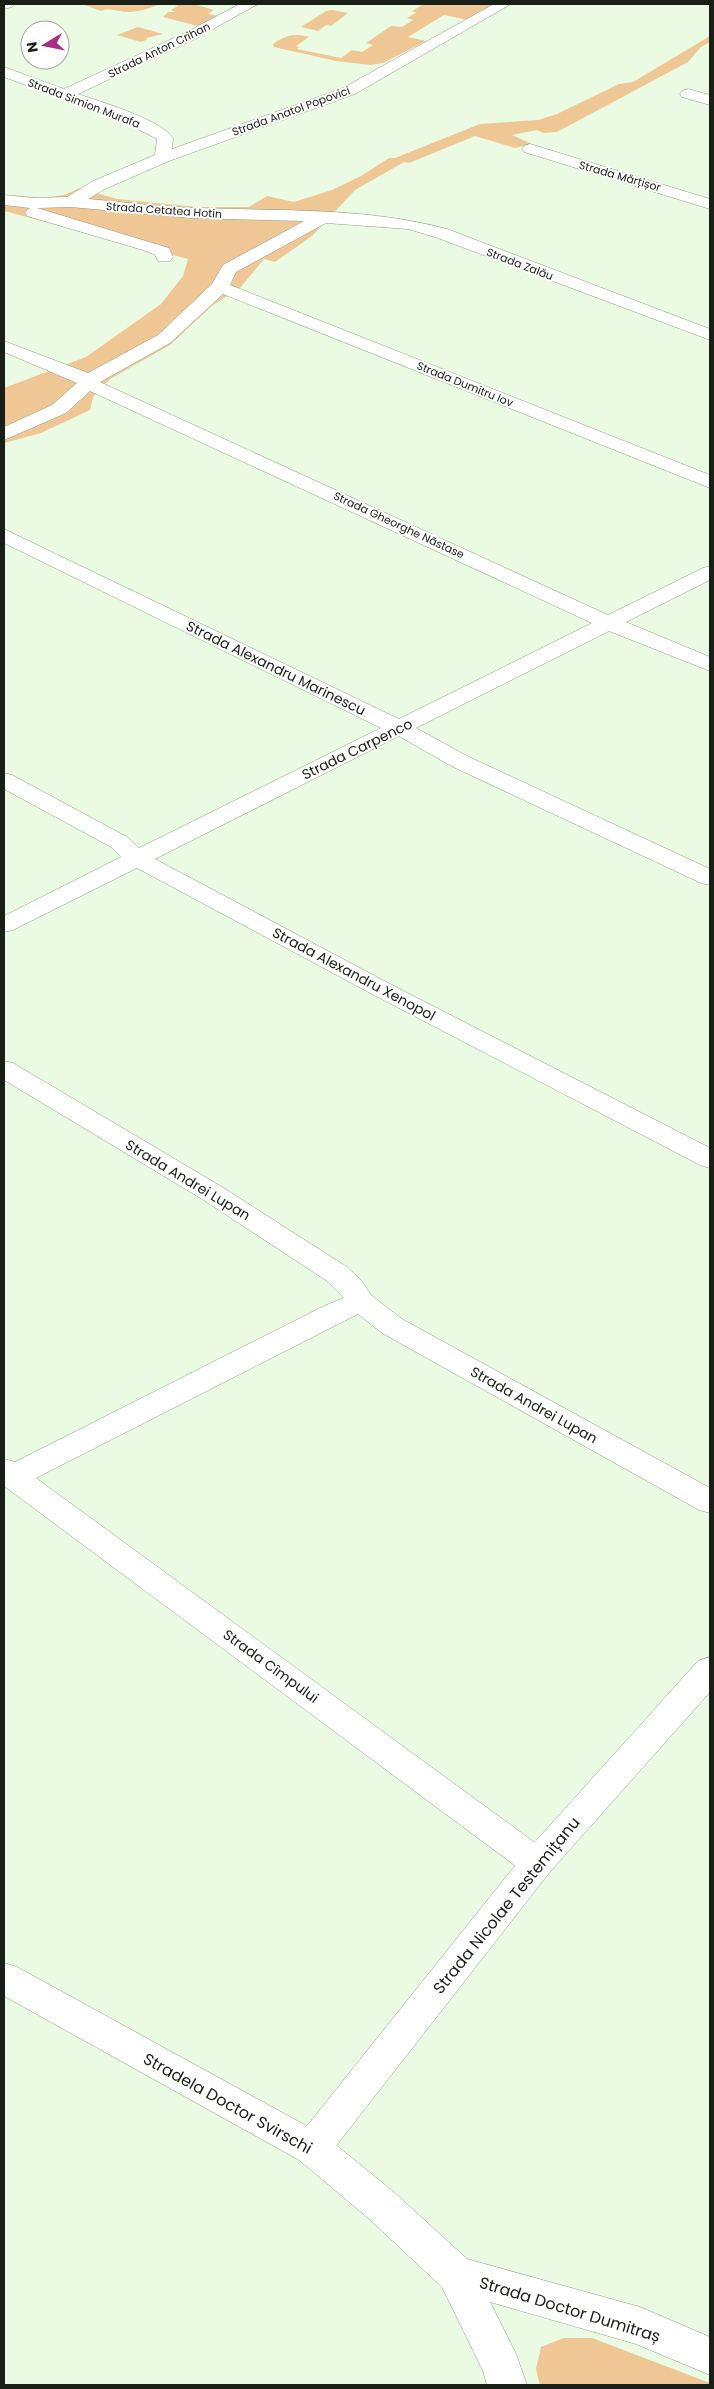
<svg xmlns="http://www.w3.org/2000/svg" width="714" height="2389" font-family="Poppins,sans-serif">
<rect width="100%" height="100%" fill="#ebfae2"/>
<g fill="#efc794">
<path d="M82 4H160C150 8 140 12 129 12 119 12 110 7 101 11Z"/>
<polygon points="172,4 194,4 214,10 208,14 219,16 198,26 163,17 168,12 175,12 171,10 178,6"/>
<path d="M424 4H493L468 20 444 15 408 37 426 41 383 63 371 65 336 61 274 47 273 44C287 35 293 33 309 37L296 46 299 47 297 49 341 58 352 50 362 52 373 45 366 43 391 26 402 27 413 20 407 18 416 13 412 11Z"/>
<polygon points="332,10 348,13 331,26 326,25 318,31 301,27 326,11"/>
<polygon points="138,27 163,34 146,38 148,39 141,42 117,35"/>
<polygon points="710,36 710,42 701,47 688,62 557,132 543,133 537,130 512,135 532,144 515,148 475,136 409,163 404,162 355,190 312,236 275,262 264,259 241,287 213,305 170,345 110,379 93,397 90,410 41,433 4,443 4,388 86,357 161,304 183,276 188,259 4,211 4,200 13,195 42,198 64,195 80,188 117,199 198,207 249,207 267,196 294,202 332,190 361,176 389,158 395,158 480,124 538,120 557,114 619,84 633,82"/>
<polygon points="564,2338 592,2338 710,2383 710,2385 540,2385 536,2369 541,2347"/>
</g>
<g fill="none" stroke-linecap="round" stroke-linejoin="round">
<defs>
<g id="minor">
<polygon points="4,4 14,4 12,7 4,9"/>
<path d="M240 4H258L197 38 78 94C101 102 160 119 173 138L172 149 343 88 494 4H511L355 94 169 161 105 189 88 199C124 202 159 207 194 208 279 211 365 207 447 229L710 329V340L435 237 408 229 326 223 236 272 230 285 710 475V488L223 294 170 343 100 382 608 615 703 568 710 566V580L626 622 710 657V671L609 631 416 728 467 756 710 869V885L701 883 451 766 399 736 155 859 390 984 710 1148V1168L700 1165 372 994 137 868 13 930 4 932V916L121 857 111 847 4 789V773L12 775 127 837 139 848 381 728 4 543V529L399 719 592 623 90 391 66 413 4 440V427L52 405 77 383 4 352V341L88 373 158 335 212 284 223 265 304 221 192 218 71 207 37 208 169 248 173 257 170 261H158L155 255 143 250 27 216 25 212 30 208 4 205V195L34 198 67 197 93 181 155 155 157 139 120 120 4 77V67L64 89 187 32Z"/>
<polygon points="688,89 710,95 710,105 682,97 680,94 682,91"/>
<polygon points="530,144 710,199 710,209 524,152 522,149 524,146"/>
<polygon points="4,1061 13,1063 222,1187 347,1267 361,1280 371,1295 402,1319 710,1488 710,1513 699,1510 382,1333 358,1314 36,1478 549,1853 554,1863 549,1873 537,1877 525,1873 4,1486 4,1459 15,1462 324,1306 344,1298 327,1281 202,1199 4,1080"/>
<polygon points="4,1963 17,1967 325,2136 395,2193 467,2259 640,2307 710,2337 710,2375 636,2344 490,2302 516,2354 527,2385 487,2385 483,2371 442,2287 367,2217 299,2160 4,1996"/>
</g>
<polygon id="tertiary" points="710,1657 710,1692 549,1873 325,2160 312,2165 299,2160 293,2148 299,2136 525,1853 698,1661"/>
</defs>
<use href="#minor" stroke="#909d87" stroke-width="1"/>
<use href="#tertiary" stroke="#909d87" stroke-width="1"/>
<use href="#minor" fill="#fff" fill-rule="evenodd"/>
<use href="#tertiary" fill="#fff" fill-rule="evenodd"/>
</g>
<g text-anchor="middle" stroke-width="4" stroke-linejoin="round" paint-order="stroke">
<g font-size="11" fill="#191e16" stroke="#fff">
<text transform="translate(159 50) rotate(-26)" y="4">Strada Anton Crihan</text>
<text transform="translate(84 103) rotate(21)" y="4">Strada Simion Murafa</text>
<text transform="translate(291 111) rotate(-20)" y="4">Strada Anatol Popovici</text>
<text transform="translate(620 176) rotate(16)" y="4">Strada Mărțișor</text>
<text transform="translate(164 210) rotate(4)" y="4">Strada Cetatea Hotin</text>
<text transform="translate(520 264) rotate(21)" y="4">Strada Zalău</text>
<text transform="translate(465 384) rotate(22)" y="4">Strada Dumitru Iov</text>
<text transform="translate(399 525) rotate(25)" y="4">Strada Gheorghe Năstase</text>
</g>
<g font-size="14" fill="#191e16" stroke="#fff">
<text transform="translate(276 668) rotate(26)" y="5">Strada Alexandru Marinescu</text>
<text transform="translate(357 749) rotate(-26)" y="5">Strada Carpenco</text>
<text transform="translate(354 974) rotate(28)" y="5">Strada Alexandru Xenopol</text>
<text transform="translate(188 1180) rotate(31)" y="5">Strada Andrei Lupan</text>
<text transform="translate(534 1405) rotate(29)" y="5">Strada Andrei Lupan</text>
<text transform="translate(271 1666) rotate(36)" y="5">Strada Cîmpului</text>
</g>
<g font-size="16" fill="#191e16" stroke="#fff">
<text transform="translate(506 1905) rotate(-51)" y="6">Strada Nicolae Testemițanu</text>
<text transform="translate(228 2103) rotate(29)" y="6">Stradela Doctor Svirschi</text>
<text transform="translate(570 2309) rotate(17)" y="6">Strada Doctor Dumitraș</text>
</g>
</g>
<rect width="714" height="2389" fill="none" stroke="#191e16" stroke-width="10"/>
<g transform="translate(45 45) rotate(260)"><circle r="24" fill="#ffffff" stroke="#a3a5a2"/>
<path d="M0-4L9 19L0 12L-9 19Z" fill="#a92e81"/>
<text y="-8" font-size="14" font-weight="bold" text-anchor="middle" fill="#191e16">N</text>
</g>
</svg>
